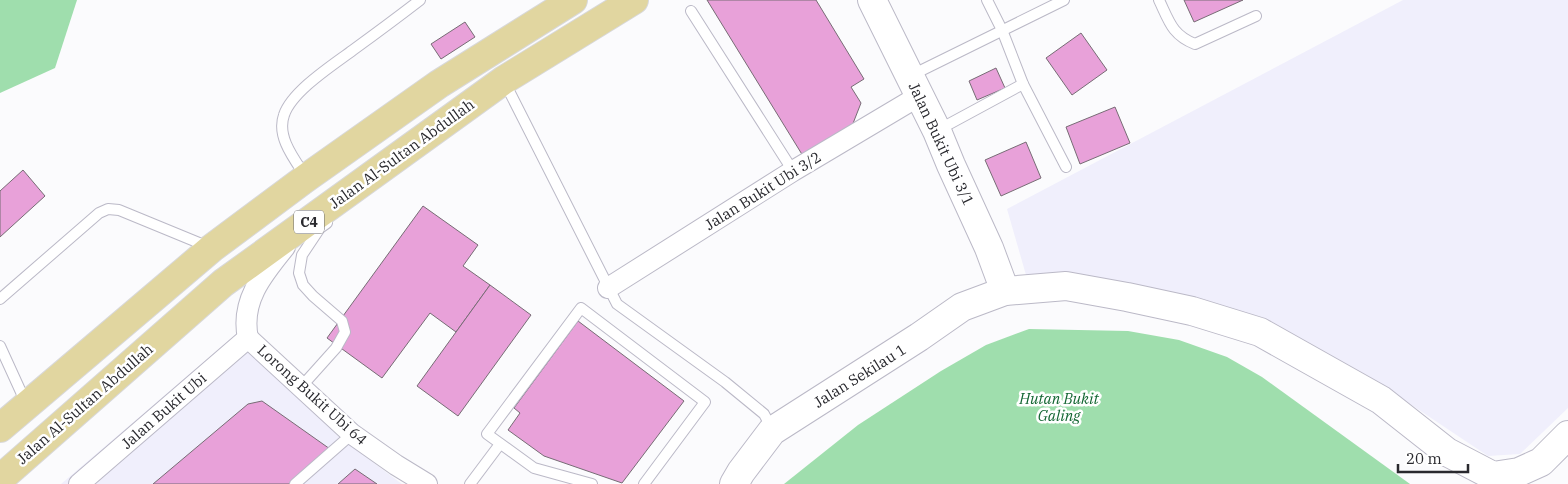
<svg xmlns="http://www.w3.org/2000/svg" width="1568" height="484" font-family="'IBM Plex Serif',serif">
<rect width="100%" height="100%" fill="#fbfbfd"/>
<g fill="#f0effc">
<polygon points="1403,0 1568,0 1568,408 1520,454 1488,456 1368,376 1262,317 1069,272 1026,275 1007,209"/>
<polygon points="234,336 339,437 402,484 61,484"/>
</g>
<g fill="#9fdead">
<polygon points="0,0 77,0 55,68 0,93"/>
<polygon points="1029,329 1128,331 1179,340 1227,357 1262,377 1410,484 784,484 858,425 941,371 986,345"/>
</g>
<g fill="#e8a1d9" stroke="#776c75">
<polygon points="707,0 816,0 864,79 851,87 861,103 852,126 803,156"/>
<polygon points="1184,0 1243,0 1194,22"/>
<polygon points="465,22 475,37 441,59 431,44"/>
<polygon points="1081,33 1107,70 1072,95 1046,58"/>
<polygon points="996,68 1005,88 977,100 969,81"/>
<polygon points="1115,107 1130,143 1080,164 1066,127"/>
<polygon points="1026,142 1041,178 1001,196 985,160"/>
<polygon points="23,170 45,196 0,237 0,191"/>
<polygon points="423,206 478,245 463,266 490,285 456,332 430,313 382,378 327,338"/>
<polygon points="490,285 531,315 458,416 417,386"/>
<polygon points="578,321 684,401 622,483 544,456 508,430 520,413 514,408"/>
<polygon points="262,401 330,449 289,484 153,484 248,404"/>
<polygon points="355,469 377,484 338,484"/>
</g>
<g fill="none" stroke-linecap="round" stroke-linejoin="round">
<defs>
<g id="lane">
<polyline points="987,0 1002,30 1023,84 1066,167"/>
<path d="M1159 0C1169 21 1172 35 1195 44L1256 16"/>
<polyline points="691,11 793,171"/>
<polyline points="910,76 1064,0"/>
<polyline points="504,81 617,304 725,382 764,414 772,429"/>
<polyline points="938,130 1023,84"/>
<path d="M306 177C295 160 276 137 284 115 292 91 333 65 353 50 375 34 398 17 420 0"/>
<polyline points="0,299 99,213 108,209 119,210 209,247"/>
<polyline points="0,346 26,403"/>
<polyline points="301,387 336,348 345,332 342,321 313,296 303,285 299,273 302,255 320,228 327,223"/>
<polyline points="295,484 352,434"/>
<polyline points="470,484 500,444"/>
<polyline points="592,484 534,468 487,434 581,308 705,402 644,484"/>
</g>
<g id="street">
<polyline points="608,288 793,171 919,96"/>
<polyline points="248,338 352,434 396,465 427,484"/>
<path d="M248 338C240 301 263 274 285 247"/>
<polyline points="79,484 248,338"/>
</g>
<g id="secondary">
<polyline points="872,0 937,131 951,165 989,248 1005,291"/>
<polyline points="734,484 741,472 772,431 919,337 962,307 1005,291 1066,286 1127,297 1192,311 1260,332 1381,400 1447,452 1493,476 1519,472 1541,462 1568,435"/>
</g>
<g id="primary">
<polyline points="0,428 212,248 306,178 439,84 573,0"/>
<polyline points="0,479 223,283 504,80 634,0"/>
</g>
</defs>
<use href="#lane" stroke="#bbb9c7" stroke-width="12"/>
<use href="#street" stroke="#bbb9c7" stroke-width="22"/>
<use href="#secondary" stroke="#bbb9c7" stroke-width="30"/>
<use href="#primary" stroke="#d8d8d9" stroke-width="30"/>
<use href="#lane" stroke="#fff" stroke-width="10"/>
<use href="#street" stroke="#fff" stroke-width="20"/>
<use href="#secondary" stroke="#fff" stroke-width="28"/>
<use href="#primary" stroke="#e1d6a0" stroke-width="28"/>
</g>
<g text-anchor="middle" stroke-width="5" stroke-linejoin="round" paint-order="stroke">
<rect fill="#fff" stroke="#69696d" stroke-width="1" x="294" y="210.5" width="30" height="23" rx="4"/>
<g font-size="14" font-weight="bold" fill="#29292e">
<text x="309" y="227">C4</text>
</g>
<g font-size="15" fill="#29292e" stroke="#fff">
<text transform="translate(941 144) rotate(65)" y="5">Jalan Bukit Ubi 3/1</text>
<text transform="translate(402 154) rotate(-36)" y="5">Jalan Al-Sultan Abdullah</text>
<text transform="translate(763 191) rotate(-32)" y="5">Jalan Bukit Ubi 3/2</text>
<text transform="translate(860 376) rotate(-32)" y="5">Jalan Sekilau 1</text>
<text transform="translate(312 395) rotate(42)" y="5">Lorong Bukit Ubi 64</text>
<text transform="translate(85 404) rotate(-41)" y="5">Jalan Al-Sultan Abdullah</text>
<text transform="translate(164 411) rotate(-41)" y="5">Jalan Bukit Ubi</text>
</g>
<g font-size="15" font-style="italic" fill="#116531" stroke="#fff">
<text x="1059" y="404">Hutan Bukit<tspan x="1059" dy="17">Galing</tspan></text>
</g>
</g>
<path d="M1398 464v8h70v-8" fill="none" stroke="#29292e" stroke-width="2.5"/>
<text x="1406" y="464" font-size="15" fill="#29292e" stroke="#ffffff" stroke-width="4" paint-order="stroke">20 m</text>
</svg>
